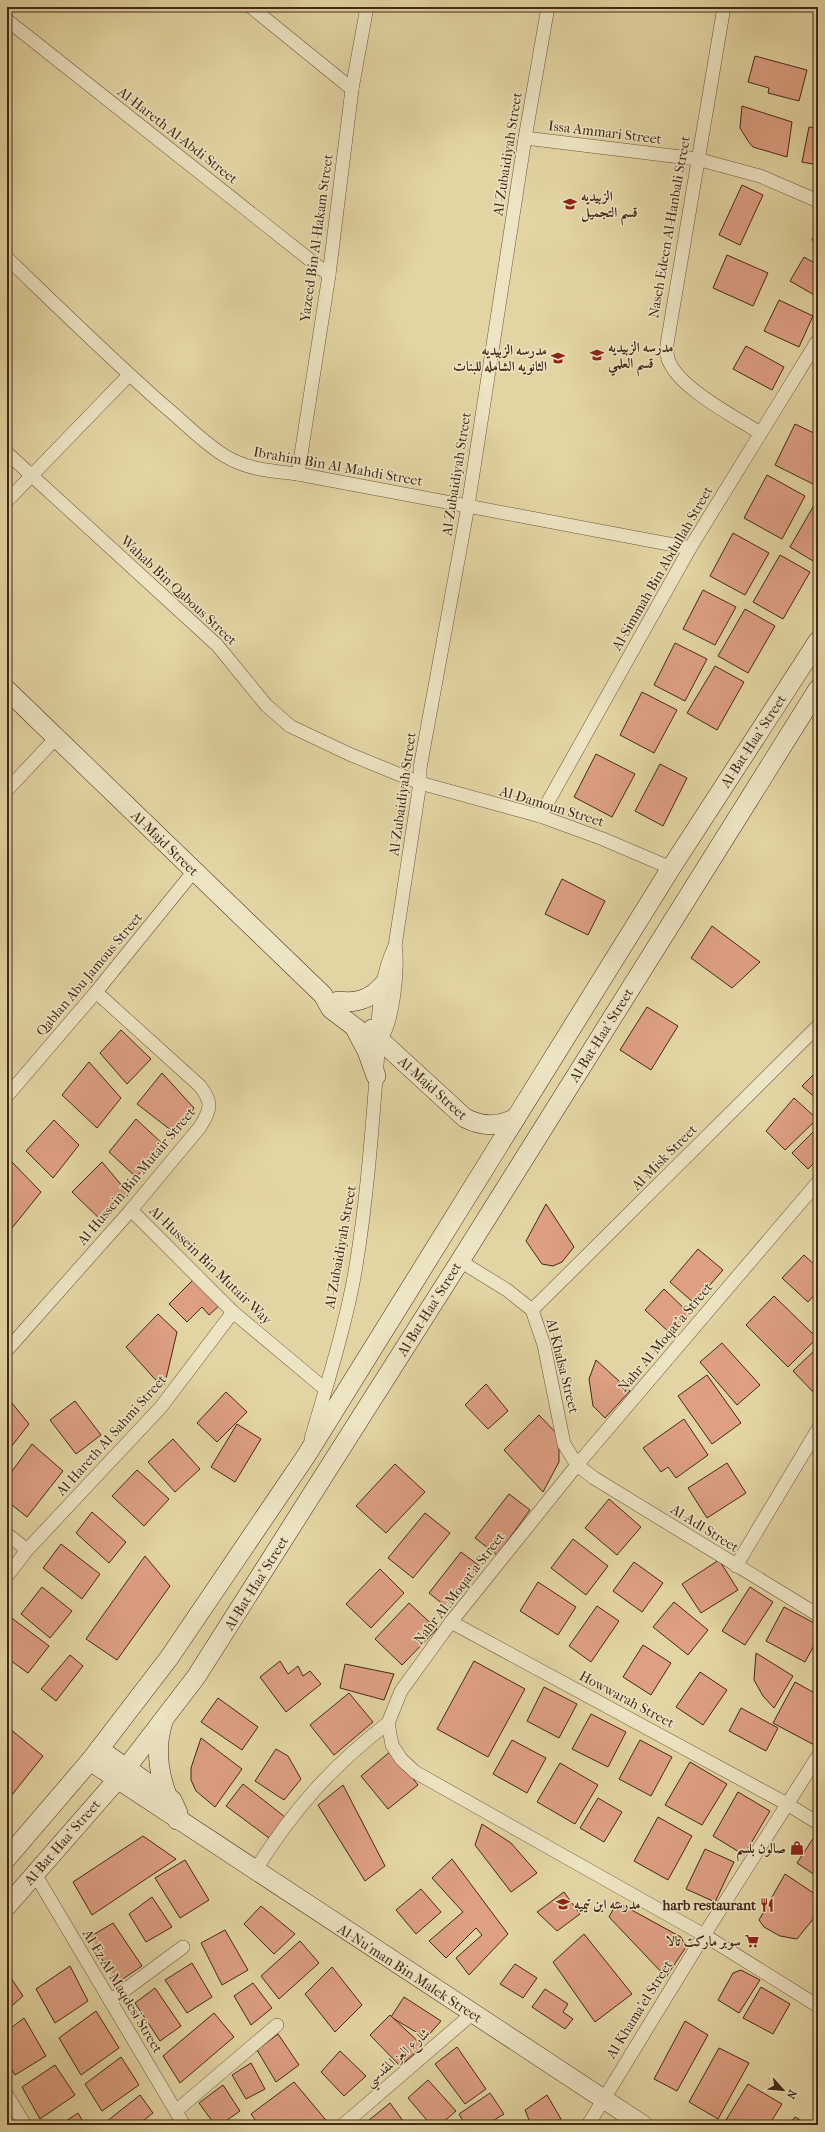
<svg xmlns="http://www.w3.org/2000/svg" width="825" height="2132" font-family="'IM FELL French Canon',Amiri,serif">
<rect width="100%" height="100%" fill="#e3d5a3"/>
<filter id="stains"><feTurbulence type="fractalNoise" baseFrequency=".005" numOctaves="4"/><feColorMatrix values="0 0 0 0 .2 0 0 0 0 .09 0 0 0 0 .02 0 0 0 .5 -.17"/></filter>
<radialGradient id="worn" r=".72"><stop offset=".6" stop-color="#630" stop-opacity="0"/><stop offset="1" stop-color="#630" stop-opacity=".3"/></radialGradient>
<g fill="#de9f83" stroke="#442818">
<polygon points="755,56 807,70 799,101 768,93 769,88 748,82"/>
<polygon points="742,106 792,122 787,157 753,147 748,141 740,128"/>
<polygon points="809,127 818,128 818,165 802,162"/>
<polygon points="742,185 763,195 740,245 719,235"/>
<polygon points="818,229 818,243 812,240"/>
<polygon points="727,255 768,273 753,306 713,288"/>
<polygon points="804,257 818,265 818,297 790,281"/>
<polygon points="779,300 813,316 799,347 764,331"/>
<polygon points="746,346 784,367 772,390 733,369"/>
<polygon points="795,424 818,435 818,473 813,484 775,465"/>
<polygon points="767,475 805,496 782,539 744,518"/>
<polygon points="817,500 818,501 818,564 790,547"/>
<polygon points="733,533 769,553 745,595 710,576"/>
<polygon points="780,555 810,572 783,619 753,602"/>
<polygon points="703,590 736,607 715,645 683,629"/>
<polygon points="745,609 775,626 748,673 718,656"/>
<polygon points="675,643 707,659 685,701 654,685"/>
<polygon points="715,666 744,682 717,730 687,713"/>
<polygon points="642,692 677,710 654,753 620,735"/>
<polygon points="596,754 635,774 612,817 574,797"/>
<polygon points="660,764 687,778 663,826 635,811"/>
<polygon points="562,879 605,901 588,935 545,914"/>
<polygon points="712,926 760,962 732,988 691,958"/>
<polygon points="647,1007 678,1026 651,1070 620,1050"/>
<polygon points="121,1030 151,1059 127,1084 100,1053"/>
<polygon points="89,1062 121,1098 97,1128 62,1095"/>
<polygon points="818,1070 818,1100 802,1086"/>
<polygon points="162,1073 194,1108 176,1134 137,1104"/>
<polygon points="794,1098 817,1119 785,1150 766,1131"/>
<polygon points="136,1119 165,1146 136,1177 109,1152"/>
<polygon points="54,1120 79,1145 53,1178 26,1151"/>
<polygon points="818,1127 818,1159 808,1169 792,1153"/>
<polygon points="12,1162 41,1192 12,1228 7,1224 7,1168"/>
<polygon points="102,1162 129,1194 103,1222 72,1192"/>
<polygon points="546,1204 574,1247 562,1262 553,1266 542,1264 526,1241"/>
<polygon points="698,1249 723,1270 694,1303 670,1282"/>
<polygon points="804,1255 818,1268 818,1291 808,1302 782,1278"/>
<polygon points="196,1277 221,1304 209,1315 202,1307 187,1322 169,1304"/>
<polygon points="664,1289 690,1314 671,1334 645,1310"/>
<polygon points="774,1296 817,1338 788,1367 746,1325"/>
<polygon points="158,1314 177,1332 165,1383 162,1387 126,1347"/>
<polygon points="722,1343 760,1385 737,1405 700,1362"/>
<polygon points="818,1347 818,1397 793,1371"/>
<polygon points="596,1360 630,1391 605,1418 593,1406 589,1379"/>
<polygon points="707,1375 741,1423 712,1444 678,1396"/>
<polygon points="486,1384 508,1411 488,1429 465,1405"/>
<polygon points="226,1392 247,1412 217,1442 197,1423"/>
<polygon points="7,1397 29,1424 11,1447 7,1444"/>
<polygon points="75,1401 101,1435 76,1454 50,1420"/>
<polygon points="539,1415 559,1436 559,1462 543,1492 504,1450"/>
<polygon points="684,1419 708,1455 676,1478 668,1467 661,1472 643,1448"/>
<polygon points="237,1424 261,1439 235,1482 211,1467"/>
<polygon points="173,1439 200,1469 175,1492 148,1462"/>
<polygon points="32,1444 63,1471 27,1517 7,1501 7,1478"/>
<polygon points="727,1463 746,1493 707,1518 688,1488"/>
<polygon points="395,1464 425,1492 386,1533 356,1506"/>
<polygon points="137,1470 169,1499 144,1526 112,1496"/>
<polygon points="509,1494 530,1510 497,1555 475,1538"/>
<polygon points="609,1499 641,1527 617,1555 585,1528"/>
<polygon points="92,1512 126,1542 109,1563 76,1533"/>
<polygon points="425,1513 450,1533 413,1578 388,1558"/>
<polygon points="573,1539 608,1566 586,1595 551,1568"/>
<polygon points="61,1544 100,1574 82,1599 43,1568"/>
<polygon points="461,1552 481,1567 449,1609 429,1593"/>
<polygon points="145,1556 170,1586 117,1660 86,1639"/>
<polygon points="719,1560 738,1590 701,1613 682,1584"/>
<polygon points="634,1562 663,1583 642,1612 613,1591"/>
<polygon points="380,1569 404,1593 371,1628 346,1604"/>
<polygon points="538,1582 576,1607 558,1635 520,1611"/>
<polygon points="42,1587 72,1611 50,1638 21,1614"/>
<polygon points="750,1587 773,1602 745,1645 722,1631"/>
<polygon points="674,1602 708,1630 688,1655 653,1627"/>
<polygon points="409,1603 437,1629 402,1665 375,1639"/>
<polygon points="597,1606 619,1621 591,1662 569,1646"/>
<polygon points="784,1607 818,1625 818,1638 805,1662 766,1641"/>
<polygon points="9,1616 49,1646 28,1673 7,1658 7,1619"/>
<polygon points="643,1645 671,1663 651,1695 623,1677"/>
<polygon points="756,1653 793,1676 774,1708 763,1696 754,1680"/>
<polygon points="70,1655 83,1666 56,1701 41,1689"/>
<polygon points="280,1661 288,1674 298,1666 303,1676 310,1671 321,1684 286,1712 260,1677"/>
<polygon points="474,1661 525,1689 488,1757 437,1729"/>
<polygon points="345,1664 394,1674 384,1700 340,1688"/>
<polygon points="700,1672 727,1690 703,1725 676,1707"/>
<polygon points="795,1682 818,1695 818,1747 773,1723"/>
<polygon points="544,1687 577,1704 559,1738 527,1721"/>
<polygon points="349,1693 373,1722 334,1755 310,1725"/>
<polygon points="218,1698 258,1727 242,1750 201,1722"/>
<polygon points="741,1708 778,1728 766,1751 729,1731"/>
<polygon points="591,1714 626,1732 608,1767 572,1749"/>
<polygon points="10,1729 43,1756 7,1801 7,1733"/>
<polygon points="201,1738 242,1769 215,1807 196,1791 191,1780 191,1768"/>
<polygon points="512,1740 546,1758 527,1793 493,1774"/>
<polygon points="640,1740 672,1757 651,1796 619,1779"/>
<polygon points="276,1749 288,1756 301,1779 284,1800 255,1781"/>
<polygon points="391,1751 418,1785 388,1809 361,1776"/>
<polygon points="690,1762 727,1784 702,1825 665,1805"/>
<polygon points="560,1763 598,1785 575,1824 537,1802"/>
<polygon points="243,1784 285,1817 269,1838 226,1806"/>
<polygon points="343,1785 385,1866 365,1881 318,1805"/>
<polygon points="738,1792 770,1811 744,1855 713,1836"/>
<polygon points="598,1798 622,1812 604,1842 580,1828"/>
<polygon points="658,1817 692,1836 668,1880 634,1861"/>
<polygon points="482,1824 511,1843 537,1873 511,1892 475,1845"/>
<polygon points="818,1831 818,1877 797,1863"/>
<polygon points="143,1836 176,1859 92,1915 73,1882"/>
<polygon points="705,1849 734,1862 715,1902 686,1889"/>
<polygon points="452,1859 508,1934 469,1975 456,1958 482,1935 476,1928 446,1958 429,1941 463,1912 432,1878"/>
<polygon points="185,1860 209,1900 180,1918 155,1878"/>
<polygon points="785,1874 818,1896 818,1913 797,1939 780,1936 764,1927 759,1920"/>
<polygon points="421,1889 441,1912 416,1934 396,1910"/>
<polygon points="564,1892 580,1914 557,1931 537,1912"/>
<polygon points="152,1897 172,1927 146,1942 129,1914"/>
<polygon points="617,1902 681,1937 686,1947 666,1977 609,1917"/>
<polygon points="261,1906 295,1934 274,1954 244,1924"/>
<polygon points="113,1923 142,1966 117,1983 88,1938"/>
<polygon points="225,1930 248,1970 222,1985 201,1943"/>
<polygon points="584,1934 632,1994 595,2022 553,1962"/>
<polygon points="300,1941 319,1963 279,1999 261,1976"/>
<polygon points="192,1963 212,1997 187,2013 165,1980"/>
<polygon points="515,1964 537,1978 523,1998 500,1984"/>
<polygon points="70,1966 88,2001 55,2023 36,1989"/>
<polygon points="332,1967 362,2005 335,2032 305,1994"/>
<polygon points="741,1970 760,1980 739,2013 718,2000 733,1973"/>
<polygon points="7,1972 23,1996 7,2010"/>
<polygon points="253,1983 272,2008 251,2025 234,1996"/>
<polygon points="761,1987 790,2004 773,2034 743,2018"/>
<polygon points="155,1988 181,2026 160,2041 135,2003"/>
<polygon points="545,1989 568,2004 563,2012 573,2019 565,2029 532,2007"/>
<polygon points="404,1997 441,2021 426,2038 391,2017"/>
<polygon points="96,2011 119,2048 81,2075 59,2038"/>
<polygon points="214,2013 234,2037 180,2083 163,2056"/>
<polygon points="390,2015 423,2046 400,2066 370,2035"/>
<polygon points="24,2018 46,2056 15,2075 7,2061 7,2031"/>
<polygon points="685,2021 708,2035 677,2091 654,2079"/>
<polygon points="278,2034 299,2065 276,2082 257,2050"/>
<polygon points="457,2047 486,2089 465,2104 435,2064"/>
<polygon points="719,2048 749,2063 718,2119 689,2102"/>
<polygon points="340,2051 366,2076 344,2096 321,2072"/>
<polygon points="121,2057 139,2085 102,2111 85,2084"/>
<polygon points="251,2063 265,2089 246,2099 232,2075"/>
<polygon points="55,2065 75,2095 40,2119 22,2087"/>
<polygon points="428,2080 456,2111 440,2125 431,2125 408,2098"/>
<polygon points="294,2082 330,2125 259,2125 251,2114"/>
<polygon points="748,2084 782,2104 769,2125 723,2125"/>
<polygon points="223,2085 240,2111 220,2125 215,2125 199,2103"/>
<polygon points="490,2093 504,2114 486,2125 465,2125 459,2114"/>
<polygon points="140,2095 153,2113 138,2125 109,2125 106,2122"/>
<polygon points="547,2095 561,2119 551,2125 531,2125 525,2110"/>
<polygon points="390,2103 406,2125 363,2125"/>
<polygon points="78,2113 85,2125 60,2125"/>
<polygon points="795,2117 809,2125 789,2125"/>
</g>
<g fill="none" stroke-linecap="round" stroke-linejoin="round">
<defs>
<g id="street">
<polyline points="251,7 352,89"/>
<path d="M724 7 667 344C667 349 667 355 668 359 678 388 734 416 760 433"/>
<polyline points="7,20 329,275"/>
<polyline points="525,138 697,159 760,176 818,201"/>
<path d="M7 258C58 307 109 357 162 404 183 421 202 442 225 456 248 470 273 471 298 474L690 548"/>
<polyline points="7,453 217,645 266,705 290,726 349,754 420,783 540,816 603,839 671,868"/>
<polyline points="298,474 329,275 352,89 367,7"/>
<polyline points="7,501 129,375"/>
<polyline points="7,790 56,738"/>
<polyline points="540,816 690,548 818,340"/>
<path d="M379 1039C393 1030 399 962 395 946"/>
<polyline points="7,1096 96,992 194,871"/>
<polyline points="818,1182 577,1465 451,1622 401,1691 388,1723 392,1745 401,1759 415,1772 704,1935 818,2006"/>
<polyline points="131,1210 233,1312 325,1389"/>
<polyline points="460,1261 507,1290 532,1310 544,1345 564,1444 577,1465 594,1478 818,1615"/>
<polyline points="532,1310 818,1026"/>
<path d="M7 1350 131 1210 200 1127C211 1109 213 1103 200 1086L96 992"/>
<path d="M311 1439C327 1384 345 1328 355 1272 368 1195 373 1117 379 1039 376 1014 383 969 395 946L420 783V768L468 506 525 138 548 7"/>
<polyline points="7,1534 27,1550"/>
<polyline points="736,1566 818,1429"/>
<polyline points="7,1576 27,1550 161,1407 233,1312"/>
<polyline points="451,1622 787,1804 818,1823"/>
<path d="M255 1871C292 1811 332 1766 388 1723"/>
<polyline points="35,1874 184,2125"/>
<polyline points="110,2001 183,1947"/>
<polyline points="7,2095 25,2125"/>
<polyline points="176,2111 277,2025"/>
<polyline points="343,2125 472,2014"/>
<polyline points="588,2125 704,1935 818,1756"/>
</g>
<g id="secondary">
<polyline points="7,690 323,995 331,1009 369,1038 379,1039"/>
<path d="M338 1001C357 1004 371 999 384 984"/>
<path d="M372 1029 379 1039 465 1118C483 1127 498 1127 516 1118"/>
<polyline points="356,1030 367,1051 376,1076"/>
<path d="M163 1722C155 1747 158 1771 167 1795"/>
<polyline points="99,1749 172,1800 178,1813 177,1820"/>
<polyline points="90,1761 643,2125"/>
<polyline points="7,1858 90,1761 169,1658 306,1456 671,868 818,641"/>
<polyline points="7,1906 117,1780 196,1677 460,1261 818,689"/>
</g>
</defs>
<use href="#street" stroke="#6c533b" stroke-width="14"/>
<use href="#secondary" stroke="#442818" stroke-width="20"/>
<use href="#street" stroke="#ede4c3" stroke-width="13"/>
<use href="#secondary" stroke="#ede4c3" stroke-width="19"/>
</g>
<defs>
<symbol id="school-bare" viewBox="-9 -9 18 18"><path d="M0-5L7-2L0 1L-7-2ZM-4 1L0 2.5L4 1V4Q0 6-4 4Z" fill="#8f2418" stroke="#ede4c3" stroke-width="2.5" paint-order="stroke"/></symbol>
<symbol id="shop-bare" viewBox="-9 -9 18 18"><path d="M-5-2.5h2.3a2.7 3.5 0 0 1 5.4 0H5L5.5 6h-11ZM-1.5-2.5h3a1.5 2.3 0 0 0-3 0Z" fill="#8f2418" stroke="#ede4c3" stroke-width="2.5" paint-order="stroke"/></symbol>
<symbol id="restaurant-bare" viewBox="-9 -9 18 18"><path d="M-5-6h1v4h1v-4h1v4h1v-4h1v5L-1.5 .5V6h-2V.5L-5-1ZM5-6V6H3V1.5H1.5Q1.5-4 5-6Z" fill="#8f2418" stroke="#ede4c3" stroke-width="2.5" paint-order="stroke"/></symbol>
<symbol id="supermarket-bare" viewBox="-9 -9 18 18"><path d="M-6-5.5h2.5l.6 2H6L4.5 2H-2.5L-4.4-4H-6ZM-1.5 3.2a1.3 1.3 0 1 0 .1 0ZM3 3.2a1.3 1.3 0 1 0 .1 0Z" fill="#8f2418" stroke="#ede4c3" stroke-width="2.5" paint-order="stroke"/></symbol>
</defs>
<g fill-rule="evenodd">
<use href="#school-bare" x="560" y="194" width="20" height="20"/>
<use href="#school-bare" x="587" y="345" width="20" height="20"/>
<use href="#school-bare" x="548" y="348" width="20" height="20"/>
<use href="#shop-bare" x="787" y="1838" width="20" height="20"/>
<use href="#school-bare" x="553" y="1894" width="20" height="20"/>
<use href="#restaurant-bare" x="757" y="1895" width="20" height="20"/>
<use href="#supermarket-bare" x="742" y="1931" width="20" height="20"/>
</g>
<g text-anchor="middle" stroke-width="3" stroke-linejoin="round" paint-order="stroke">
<g font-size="14" fill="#442818" stroke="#ede4c3">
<text transform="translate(605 132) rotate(7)" y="5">Issa Ammari Street</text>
<text transform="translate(178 135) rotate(38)" y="5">Al-Hareth Al-Abdi Street</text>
<text transform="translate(507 154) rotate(-81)" y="5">Al-Zubaidiyah Street</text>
<text transform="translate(669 227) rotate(-80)" y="5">Naseh Edeen Al-Hanbali Street</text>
<text transform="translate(316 238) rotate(-82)" y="5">Yazeed Bin Al-Hakam Street</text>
<text transform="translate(338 466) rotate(10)" y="5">Ibrahim Bin Al-Mahdi Street</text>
<text transform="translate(456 474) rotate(-81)" y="5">Al-Zubaidiyah Street</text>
<text transform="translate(662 568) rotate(-60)" y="5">Al-Simmah Bin Abdullah Street</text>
<text transform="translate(179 590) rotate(43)" y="5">Wahab Bin Qabous Street</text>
<text transform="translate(753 741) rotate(-57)" y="5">Al-Bat-Haa’ Street</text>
<text transform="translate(402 794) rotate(-82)" y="5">Al-Zubaidiyah Street</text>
<text transform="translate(552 806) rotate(17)" y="5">Al-Damoun Street</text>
<text transform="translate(165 843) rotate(44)" y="5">Al-Majd Street</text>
<text transform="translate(89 974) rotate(-50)" y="5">Qablan Abu Jamous Street</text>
<text transform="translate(601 1035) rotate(-58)" y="5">Al-Bat-Haa’ Street</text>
<text transform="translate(433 1088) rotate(42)" y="5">Al-Majd Street</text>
<text transform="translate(664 1157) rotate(-45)" y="5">Al-Misk Street</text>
<text transform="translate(136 1176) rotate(-50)" y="5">Al-Hussein Bin Mutair Street</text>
<text transform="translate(340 1247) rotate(-80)" y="5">Al-Zubaidiyah Street</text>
<text transform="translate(211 1265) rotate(44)" y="5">Al-Hussein Bin Mutair Way</text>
<text transform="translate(429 1309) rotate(-58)" y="5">Al-Bat-Haa’ Street</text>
<text transform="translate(665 1337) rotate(-50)" y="5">Nahr Al-Moqat'a Street</text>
<text transform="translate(563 1366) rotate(76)" y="5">Al-Khalsa Street</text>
<text transform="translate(111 1435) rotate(-48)" y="5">Al-Hareth Al-Sahmi Street</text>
<text transform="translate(705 1528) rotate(32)" y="5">Al-Adl Street</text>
<text transform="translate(256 1583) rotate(-58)" y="5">Al-Bat-Haa’ Street</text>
<text transform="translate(459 1588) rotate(-52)" y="5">Nahr Al-Moqat'a Street</text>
<text transform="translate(627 1699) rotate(28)" y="5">Howwarah Street</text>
<text transform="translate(62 1842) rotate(-49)" y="5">Al-Bat-Haa’ Street</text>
<text transform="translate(410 1973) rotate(33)" y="5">Al-Nu'man Bin Malek Street</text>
<text transform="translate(123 1991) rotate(59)" y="5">Al-Ez Al-Maqdesi Street</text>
<text transform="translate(639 2009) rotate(-58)" y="5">Al-Khama'el Street</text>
<text transform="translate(397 2057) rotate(-41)" y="5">شارع العز المقدسي</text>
</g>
<g font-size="14" font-weight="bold" fill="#442818" stroke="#ede4c3" text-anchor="end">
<text x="581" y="201" text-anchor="start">الزبيديه<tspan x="581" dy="16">قسم التجميل</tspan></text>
<text x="608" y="352" text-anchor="start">مدرسه الزبيديه<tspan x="608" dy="16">قسم العلمي</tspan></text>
<text x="547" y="355">مدرسه الزبيديه<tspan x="547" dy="16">الثانويه الشامله للبنات</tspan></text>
<text x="786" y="1853">صالون بلسم</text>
<text x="574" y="1909" text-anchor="start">مدرسه ابن تيميه</text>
<text x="756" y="1910">harb restaurant</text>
<text x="741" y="1946">سوبر ماركت تالا</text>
</g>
</g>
<rect width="825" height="2132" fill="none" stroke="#e3d5a3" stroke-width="24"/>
<rect x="8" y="8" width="809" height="2116" fill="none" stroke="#442818" stroke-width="2"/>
<rect x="12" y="12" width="801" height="2108" fill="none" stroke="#442818"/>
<g transform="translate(783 2090) rotate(117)" stroke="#ede4c3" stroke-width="3" paint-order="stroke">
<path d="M0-3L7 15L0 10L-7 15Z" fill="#442818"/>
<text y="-6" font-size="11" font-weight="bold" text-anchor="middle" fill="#442818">N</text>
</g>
<rect width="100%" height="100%" filter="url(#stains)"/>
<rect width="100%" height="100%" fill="url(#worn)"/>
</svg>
